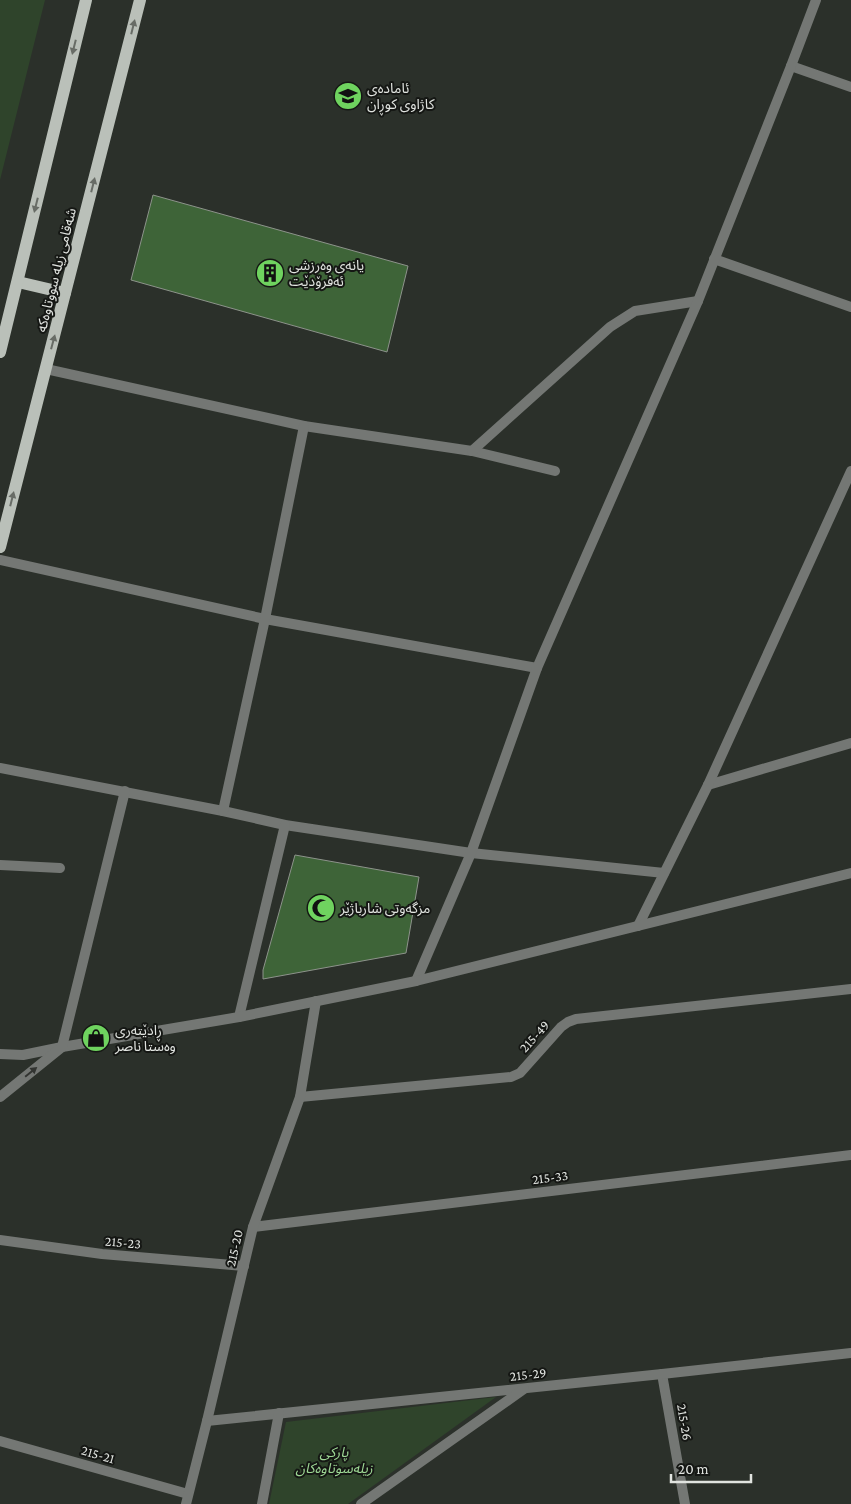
<svg xmlns="http://www.w3.org/2000/svg" width="851" height="1504" font-family="'Crimson Pro','Noto Sans Arabic',serif">
<rect width="100%" height="100%" fill="#2b302a"/>
<g fill="#2f442b">
<polygon points="0,0 45,0 0,180"/>
<polygon points="496,1397 348,1504 269,1504 286,1422"/>
</g>
<g fill="#3e6438" stroke="#8d938b">
<polygon points="153,195 408,266 387,352 131,280"/>
<polygon points="295,855 419,877 406,953 263,979 263,970"/>
</g>
<g fill="none" stroke-linecap="round" stroke-linejoin="round">
<polyline stroke="#747774" stroke-width="10" points="0,865 60,868"/>
<g stroke="#747774" stroke-width="10">
<polyline points="791,66 851,87"/>
<polyline points="714,259 851,307"/>
<polyline points="46,369 304,426 472,451 555,471"/>
<polyline points="472,451 610,327 635,311 698,301"/>
<polyline points="0,560 265,619 537,668"/>
<polyline points="0,768 223,811 285,825 471,853 664,873"/>
<polyline points="708,785 851,743"/>
<polyline points="223,811 265,619 304,426"/>
<polyline points="638,926 708,785 851,471"/>
<polyline points="416,981 471,853 537,668 698,301 791,66 816,0"/>
<polyline points="239,1017 285,825"/>
<polyline points="0,1054 23,1055 62,1047 239,1017 416,981 851,873"/>
<polyline points="0,1097 62,1047 125,791"/>
<polyline points="300,1097 511,1077 520,1073 561,1027 568,1022 576,1019 851,989"/>
<polyline points="253,1227 851,1155"/>
<polyline points="0,1240 102,1254 244,1266"/>
<polyline points="662,1374 685,1504"/>
<polyline points="207,1421 662,1374 851,1353"/>
<polyline points="0,1441 188,1494"/>
<polyline points="186,1504 207,1421 253,1227 300,1097 316,1001"/>
<polyline points="262,1504 279,1413"/>
<polyline points="361,1504 524,1389"/>
</g>
<g stroke="#bac0b9" stroke-width="12">
<polyline points="18,282 65,293"/>
<polyline points="0,352 86,0"/>
<polyline points="0,547 140,0"/>
</g>
</g>
<defs><path id="oneway-solid" d="M-6-.8H1V-3.2L6.5 0L1 3.2V.8H-6Z" transform="scale(1.25)"/></defs>
<g fill="#686c66">
<use href="#oneway-solid" transform="translate(133 27) rotate(-76)"/>
<use href="#oneway-solid" transform="translate(74 47) rotate(104)"/>
<use href="#oneway-solid" transform="translate(93 185) rotate(-76)"/>
<use href="#oneway-solid" transform="translate(36 205) rotate(104)"/>
<use href="#oneway-solid" transform="translate(53 342) rotate(-75)"/>
<use href="#oneway-solid" transform="translate(12 499) rotate(-76)"/>
</g>
<use fill="#323431" href="#oneway-solid" transform="translate(31 1072) rotate(-39)"/>
<defs>
<symbol id="school-disc" viewBox="-11 -11 22 22"><circle r="9.5" fill="#6fd35f" stroke="#151714"/><path d="M0-5L7-2L0 1L-7-2ZM-4 1L0 2.5L4 1V4Q0 6-4 4Z" fill="#111"/></symbol>
<symbol id="building-disc" viewBox="-11 -11 22 22"><circle r="9.5" fill="#6fd35f" stroke="#151714"/><path d="M-4-6H4V6H1V3H-1V6H-4ZM-2.5-4.3h1.7v1.8h-1.7ZM.8-4.3h1.7v1.8H.8ZM-2.5-1h1.7V.8h-1.7ZM.8-1h1.7V.8H.8Z" fill="#111"/></symbol>
<symbol id="mosque-disc" viewBox="-11 -11 22 22"><circle r="9.5" fill="#6fd35f" stroke="#151714"/><path d="M3.5-4.9A6 6 0 1 0 3.5 4.9A5 5 0 1 1 3.5-4.9Z" fill="#111"/></symbol>
<symbol id="shop-disc" viewBox="-11 -11 22 22"><circle r="9.5" fill="#6fd35f" stroke="#151714"/><path d="M-5-2.5h2.3a2.7 3.5 0 0 1 5.4 0H5L5.5 6h-11ZM-1.5-2.5h3a1.5 2.3 0 0 0-3 0Z" fill="#111"/></symbol>
</defs>
<g fill-rule="evenodd">
<use href="#school-disc" x="332" y="80" width="32" height="32"/>
<use href="#building-disc" x="254" y="257" width="32" height="32"/>
<use href="#mosque-disc" x="305" y="892" width="32" height="32"/>
<use href="#shop-disc" x="80" y="1022" width="32" height="32"/>
</g>
<g text-anchor="middle" stroke-width="4" stroke-linejoin="round" paint-order="stroke">
<g font-size="14" fill="#e1e4e0" stroke="#151714" text-anchor="start">
<text x="367" y="93">ئامادەی<tspan x="367" dy="16">کاژاوی کوڕان</tspan></text>
<text x="289" y="270">یانەی وەرزشی<tspan x="289" dy="16">ئەفرۆدێت</tspan></text>
<text x="340" y="913">مزگەوتی شارباژێر</text>
<text x="115" y="1035">ڕادێتەری<tspan x="115" dy="16">وەستا ناصر</tspan></text>
</g>
<g font-size="14" fill="#e1e4e0" stroke="#151714">
<text transform="translate(56 270) rotate(-76)" y="5">شەقامی زیلە سووتاوەکە</text>
<text transform="translate(534 1036) rotate(-48)" y="5">215-49</text>
<text transform="translate(550 1177) rotate(-7)" y="5">215-33</text>
<text transform="translate(123 1242) rotate(5)" y="5">215-23</text>
<text transform="translate(234 1248) rotate(-77)" y="5">215-20</text>
<text transform="translate(528 1374) rotate(-6)" y="5">215-29</text>
<text transform="translate(685 1422) rotate(80)" y="5">215-26</text>
<text transform="translate(98 1454) rotate(16)" y="5">215-21</text>
</g>
<g font-size="14" font-style="italic" fill="#9dd794" stroke="#151714">
<text x="334" y="1457">پارکی<tspan x="334" dy="16">زیلەسوتاوەکان</tspan></text>
</g>
</g>
<path d="M671 1474v8h80v-8" fill="none" stroke="#e1e4e0" stroke-width="2.5"/>
<text x="678" y="1474" font-size="15" fill="#e1e4e0" stroke="#151714" stroke-width="4" paint-order="stroke">20 m</text>
</svg>
